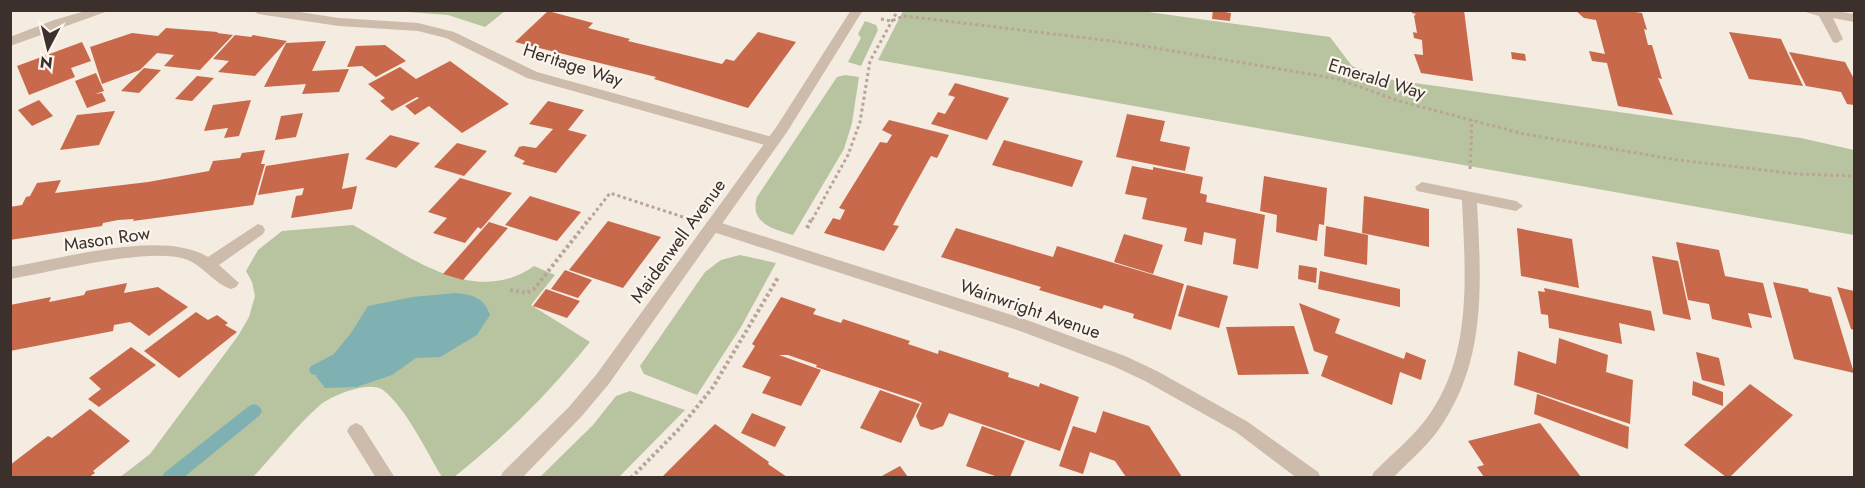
<svg xmlns="http://www.w3.org/2000/svg" width="1865" height="488" font-family="Jost,sans-serif">
<rect width="100%" height="100%" fill="#f4ebe1"/>
<g fill="#b8c4a0">
<polygon points="395,11 505,11 485,27 448,15"/>
<polygon points="1141,11 1330,37 1352,66 1387,79 1801,138 1854,150 1854,235 878,60 903,11"/>
<polygon points="865,21 876,25 878,30 861,66 848,62 849,60 861,38 858,34"/>
<path d="M845 75 859 77 852 123 844 149 793 235C773 229 749 223 757 197L837 77Z"/>
<path d="M353 225C407 254 473 309 534 266L555 275 531 305 590 342C549 393 505 437 454 477H442C426 451 407 409 383 390 369 380 330 396 319 406 295 427 275 454 253 477L119 478 150 454 238 336 249 317 255 296 252 282 246 271 258 250 282 231Z"/>
<polygon points="740,255 776,263 741,327 697,395 644,374 640,366 705,272 721,260"/>
<polygon points="630,391 685,410 619,477 540,477 593,425 616,396"/>
</g>
<path fill="#7fb0b2" d="M456 293C474 295 484 298 490 315L477 335 440 357 416 358 392 375 357 387 325 388 316 376 351 333 368 306 413 297Z"/>
<g fill="none" stroke-linecap="round" stroke-linejoin="round">
<g fill="#7fb0b2" fill-rule="evenodd">
<path d="M340 351 345 353 347 357C342 366 321 378 311 374L309 370 311 366Z"/>
<polygon points="254,404 259,406 262,411 259,416 183,478 162,478 164,473 249,406"/>
</g>
</g>
<g fill="#c8694b">
<polygon points="1213,10 1231,13 1230,21 1212,19"/>
<polygon points="1412,10 1464,10 1473,81 1421,73 1414,54 1423,55 1422,40 1414,38 1413,32 1417,33 1414,16 1416,14 1412,13"/>
<polygon points="1575,10 1623,10 1642,13 1647,30 1644,29 1648,45 1652,45 1662,79 1658,78 1673,115 1618,106 1607,63 1592,61 1589,51 1605,54 1596,20 1584,18"/>
<polygon points="548,11 593,23 588,28 630,39 628,41 722,64 726,59 734,61 758,32 796,42 748,108 654,79 656,77 515,42"/>
<polygon points="166,28 218,32 217,33 233,35 200,70 164,66 174,55 157,53 140,70 102,84 90,47 132,33 158,36"/>
<polygon points="1729,32 1781,39 1803,86 1749,79"/>
<polygon points="235,35 251,37 253,35 287,41 255,76 218,72 229,61 213,59"/>
<polygon points="326,41 312,71 349,69 339,92 302,94 306,84 264,87 286,43"/>
<polygon points="82,42 91,61 71,68 75,77 29,95 17,66"/>
<polygon points="385,45 406,61 376,77 362,66 347,67 356,46"/>
<polygon points="1511,52 1525,54 1526,61 1512,59"/>
<polygon points="1789,52 1845,62 1854,79 1854,105 1847,104 1841,92 1806,86"/>
<polygon points="450,61 509,104 462,133 429,106 415,115 405,106 419,98 417,97 392,111 380,101 385,98 368,84 400,67 416,79"/>
<polygon points="144,68 161,70 139,93 121,91"/>
<polygon points="96,73 104,91 95,94 102,93 106,101 87,108 75,81"/>
<polygon points="197,76 214,78 192,101 175,99"/>
<polygon points="955,83 1009,98 987,140 931,124 938,112 945,114 955,97 948,95"/>
<polygon points="39,100 53,116 32,126 18,110"/>
<polygon points="251,100 239,136 224,138 228,128 204,131 213,105"/>
<polygon points="548,101 584,110 568,130 587,135 556,173 522,164 525,161 514,156 519,147 523,146 536,148 553,129 529,124"/>
<polygon points="115,111 99,145 60,150 77,115"/>
<polygon points="303,113 296,137 275,140 281,116"/>
<polygon points="1127,114 1165,121 1160,141 1190,147 1185,171 1116,157"/>
<polygon points="889,120 949,135 937,158 931,156 903,206 893,225 899,226 884,251 824,233 833,218 840,220 845,210 839,208 880,142 887,143 892,135 882,130"/>
<polygon points="390,135 420,143 396,168 365,159"/>
<polygon points="1004,140 1083,161 1072,187 992,165"/>
<polygon points="457,143 487,151 464,176 434,167"/>
<polygon points="265,150 261,164 265,164 253,205 133,221 134,219 118,220 103,223 102,226 10,240 10,207 22,205 26,197 30,196 37,183 61,180 55,193 148,182 209,171 213,161 240,158 242,153"/>
<polygon points="349,153 342,189 357,186 352,209 291,218 296,196 302,195 304,188 258,195 266,166"/>
<polygon points="1132,166 1153,170 1153,167 1203,177 1200,193 1207,195 1206,202 1265,215 1258,269 1233,264 1236,239 1204,232 1202,245 1184,241 1187,228 1142,219 1147,198 1125,194"/>
<polygon points="1264,176 1327,188 1324,225 1319,224 1317,241 1276,232 1277,215 1260,211"/>
<polygon points="460,178 512,193 481,229 478,227 465,243 433,233 447,218 428,212"/>
<polygon points="530,196 581,212 557,241 505,225"/>
<polygon points="1364,196 1429,209 1429,247 1362,233"/>
<polygon points="608,221 661,237 623,288 569,270"/>
<polygon points="489,222 508,228 463,280 443,274"/>
<polygon points="1326,226 1368,235 1367,265 1324,256"/>
<polygon points="956,228 1053,257 1057,246 1184,284 1171,330 1133,318 1134,314 1104,305 1102,309 1039,290 1041,287 941,257"/>
<polygon points="1517,228 1572,239 1579,288 1521,276"/>
<polygon points="1124,234 1163,245 1153,274 1114,262"/>
<polygon points="1676,242 1719,250 1725,276 1763,283 1772,318 1748,313 1752,328 1712,319 1709,304 1688,300"/>
<polygon points="1652,256 1678,261 1691,320 1663,314"/>
<polygon points="1299,265 1317,268 1316,283 1298,279"/>
<polygon points="565,270 592,280 578,298 551,289"/>
<polygon points="1320,271 1400,289 1400,307 1318,289"/>
<polygon points="1773,282 1808,289 1809,292 1831,297 1854,373 1794,359"/>
<polygon points="127,283 124,293 158,287 188,307 149,336 130,322 114,325 113,331 10,351 10,305 51,297 49,302 84,295 86,291"/>
<polygon points="1187,285 1228,296 1219,328 1178,316"/>
<polygon points="1837,287 1854,291 1854,330 1851,329"/>
<polygon points="1544,288 1651,311 1655,331 1619,323 1622,344 1549,328 1548,315 1541,314 1538,291 1545,292"/>
<polygon points="546,289 580,301 567,318 533,306"/>
<polygon points="781,297 816,309 813,314 841,323 843,319 910,341 908,344 938,354 939,350 1009,373 1008,377 1039,387 1040,383 1079,397 1060,451 949,413 943,426 932,430 920,426 916,416 922,403 916,400 816,367 817,365 788,355 779,355 821,370 801,406 762,393 771,377 742,367 755,346 752,344"/>
<polygon points="1299,303 1340,319 1335,333 1404,359 1406,352 1426,360 1421,380 1400,372 1392,405 1321,376 1328,356 1314,351"/>
<polygon points="196,312 208,320 217,315 228,323 225,325 237,332 179,378 144,351"/>
<polygon points="1294,326 1309,374 1238,375 1226,327"/>
<polygon points="1559,338 1608,355 1606,372 1633,380 1630,424 1514,385 1518,351 1556,364"/>
<polygon points="131,347 156,365 99,407 88,399 101,389 89,378"/>
<polygon points="1696,352 1719,358 1725,386 1702,380"/>
<polygon points="1693,381 1723,392 1723,406 1692,395"/>
<polygon points="1750,384 1793,415 1730,477 1726,477 1684,445"/>
<polygon points="880,390 920,404 901,443 860,428"/>
<polygon points="1537,394 1629,427 1628,449 1534,414"/>
<polygon points="90,409 130,441 93,471 95,473 89,477 10,477 10,465 48,436 52,438"/>
<polygon points="1103,411 1149,426 1182,477 1126,477 1115,461 1090,452 1083,474 1059,466 1073,426 1096,433"/>
<polygon points="752,413 786,427 775,447 741,433"/>
<polygon points="1540,423 1581,477 1484,477 1477,467 1484,465 1468,441"/>
<polygon points="715,424 769,462 768,464 787,477 662,477"/>
<polygon points="982,426 1025,441 1010,477 998,477 966,466"/>
<polygon points="900,466 908,477 880,477"/>
</g>
<g fill="none" stroke-linecap="round" stroke-linejoin="round">
<g stroke="#b9a596" stroke-width="3" stroke-dasharray="3 3" stroke-linecap="butt">
<polyline points="881,19 891,21 904,16 1120,42 1338,79 1399,101 1524,134 1678,160 1798,174 1854,176"/>
<polyline points="1470,169 1472,120"/>
<polyline points="589,220 610,193 683,217"/>
<polyline points="812,220 848,155 860,122 870,61 898,10"/>
</g>
<g stroke="#b9a596" stroke-width="4" stroke-dasharray="3 3" stroke-linecap="butt">
<polyline points="807,228 812,218"/>
<polyline points="510,290 527,293 535,288 590,218"/>
<polyline points="631,478 680,428 713,387 779,276"/>
</g>
<polygon fill="#cdbbac" fill-rule="evenodd" points="356,423 362,426 395,478 376,478 347,431 350,426"/>
<g fill="#cdbbac" fill-rule="evenodd">
<polygon points="89,10 111,10 10,46 10,37 54,20"/>
<polygon points="252,10 287,10 339,18 418,23 454,32 537,72 772,137 779,142 772,147 527,78 446,38 418,31 339,26 258,14"/>
<polygon points="1799,10 1831,10 1854,14 1854,22 1833,18 1843,39 1837,43 1833,42 1819,16"/>
<path d="M1422 182 1516 201 1523 206 1516 211 1477 203C1481 279 1487 357 1443 423 1430 444 1410 460 1393 478H1371L1374 472C1393 453 1416 435 1431 412 1473 350 1465 272 1462 200L1417 191 1415 187Z"/>
<polygon points="712,220 1024,319 1125,356 1157,371 1248,422 1318,472 1321,478 1297,478 1236,432 1145,381 1113,366 1020,331 707,230 705,226 707,222"/>
<path d="M258 224 263 226 265 230 263 234 219 265 239 283 236 287 231 289C213 283 203 265 185 259 148 247 52 272 10 279V267C62 259 162 229 208 257Z"/>
</g>
<polygon fill="#cdbbac" fill-rule="evenodd" points="851,10 863,10 787,132 608,385 581,417 522,478 500,478 503,472 569,407 596,375 777,126"/>
</g>
<g text-anchor="middle" stroke-width="4.5" stroke-linejoin="round" paint-order="stroke">
<g font-size="18" fill="#3b302b" stroke="#fbf5ee">
<text transform="translate(573 65) rotate(18)" y="6">Heritage Way</text>
<text transform="translate(1377 79) rotate(17)" y="6">Emerald Way</text>
<text transform="translate(107 239) rotate(-8)" y="6">Mason Row</text>
<text transform="translate(678 241) rotate(-54)" y="6">Maidenwell Avenue</text>
<text transform="translate(1030 309) rotate(19)" y="6">Wainwright Avenue</text>
</g>
</g>
<rect width="1865" height="488" fill="none" stroke="#3b302b" stroke-width="24"/>
<g transform="translate(48 48) rotate(187)" stroke="#fbf5ee" stroke-width="4.5" paint-order="stroke">
<path d="M0-4.5L10 22L0 15L-10 22Z" fill="#3b302b"/>
<text y="-9" font-size="16" font-weight="bold" text-anchor="middle" fill="#3b302b">N</text>
</g>
</svg>
